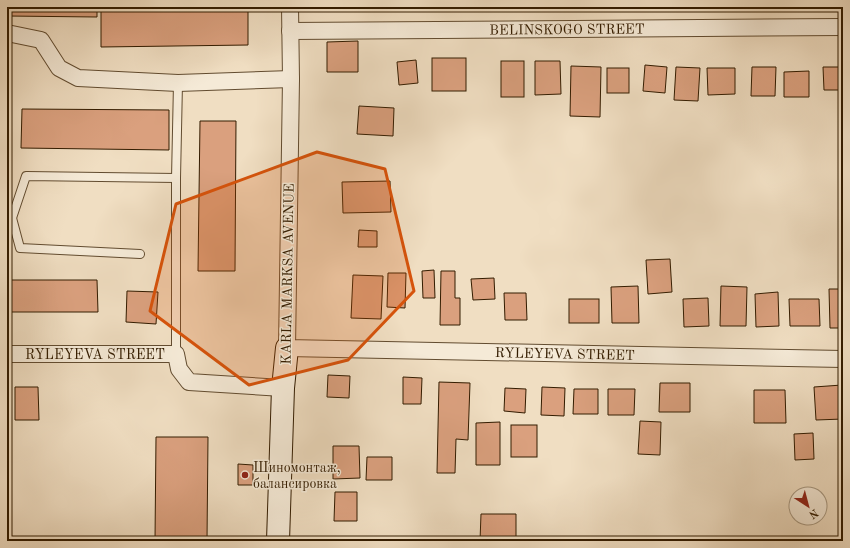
<svg xmlns="http://www.w3.org/2000/svg" width="850" height="548" font-family="'Old Standard TT',serif">
<rect width="100%" height="100%" fill="#f0dec2"/>
<filter id="stains"><feTurbulence type="fractalNoise" baseFrequency=".005" numOctaves="4"/><feColorMatrix values="0 0 0 0 .2 0 0 0 0 .09 0 0 0 0 .02 0 0 0 .5 -.17"/></filter>
<radialGradient id="worn" r=".72"><stop offset=".6" stop-color="#630" stop-opacity="0"/><stop offset="1" stop-color="#630" stop-opacity=".3"/></radialGradient>
<g fill="#daa07e" stroke="#331c00">
<polygon points="7,7 97,7 97,17 7,16"/>
<rect x="325" y="7" width="26" height="2"/>
<polygon points="248,8 248,45 101,47 101,10"/>
<polygon points="358,41 358,72 327,72 327,42"/>
<rect x="432" y="58" width="34" height="33"/>
<polygon points="416,60 418,83 399,85 397,62"/>
<rect x="501" y="61" width="23" height="36"/>
<polygon points="535,61 560,61 561,94 535,95"/>
<polygon points="645,65 667,67 665,93 643,91"/>
<polygon points="571,66 601,67 600,117 570,116"/>
<polygon points="676,67 700,68 698,101 674,100"/>
<polygon points="752,67 776,67 775,96 751,96"/>
<polygon points="823,67 843,67 843,90 824,90"/>
<rect x="607" y="68" width="22" height="25"/>
<polygon points="707,68 735,68 735,94 708,95"/>
<polygon points="809,71 809,97 784,97 784,72"/>
<polygon points="359,106 394,108 393,136 357,134"/>
<polygon points="22,109 169,110 169,150 21,148"/>
<polygon points="200,121 236,121 235,271 198,271"/>
<polygon points="7,139 9,139 8,178 7,178"/>
<polygon points="390,181 391,212 343,213 342,182"/>
<polygon points="359,230 377,231 377,247 358,247"/>
<polygon points="670,259 672,292 648,294 646,260"/>
<polygon points="434,270 435,298 423,298 422,271"/>
<polygon points="441,271 455,271 455,298 460,298 460,325 440,325"/>
<polygon points="388,273 406,273 405,308 387,307"/>
<polygon points="353,275 383,276 381,319 351,318"/>
<polygon points="494,278 495,299 473,300 471,279"/>
<polygon points="7,280 97,280 98,312 7,312"/>
<polygon points="638,286 639,323 612,323 611,287"/>
<polygon points="721,286 747,287 746,326 720,326"/>
<polygon points="829,289 843,289 843,328 830,328"/>
<polygon points="127,291 158,292 156,324 126,322"/>
<polygon points="778,292 779,326 756,327 755,294"/>
<polygon points="504,293 526,293 527,320 505,320"/>
<polygon points="708,298 709,326 684,327 683,299"/>
<rect x="569" y="299" width="30" height="24"/>
<polygon points="789,299 819,299 820,326 790,326"/>
<polygon points="328,375 350,376 349,398 327,397"/>
<polygon points="403,377 422,378 421,404 403,404"/>
<polygon points="439,382 470,383 468,440 456,439 455,473 437,473"/>
<polygon points="660,383 690,383 690,412 659,412"/>
<polygon points="842,385 843,419 816,420 814,387"/>
<polygon points="15,387 38,387 39,420 15,420"/>
<polygon points="542,387 565,388 564,416 541,415"/>
<polygon points="505,388 526,389 525,413 504,411"/>
<polygon points="574,389 598,389 598,414 573,414"/>
<polygon points="608,389 635,389 634,415 608,415"/>
<polygon points="754,390 785,390 786,423 754,423"/>
<polygon points="640,421 661,422 660,455 638,454"/>
<polygon points="500,422 500,465 476,465 476,423"/>
<rect x="511" y="425" width="26" height="32"/>
<polygon points="813,433 814,459 795,460 794,434"/>
<polygon points="156,437 208,437 207,541 155,541"/>
<polygon points="333,446 359,446 360,478 333,479"/>
<polygon points="367,457 392,457 392,480 366,480"/>
<polygon points="238,464 253,465 253,485 238,485"/>
<polygon points="335,492 357,492 357,521 334,521"/>
<polygon points="481,514 516,514 516,541 480,541"/>
<polygon points="366,537 366,541 342,541 342,538"/>
</g>
<g fill="none" stroke-linecap="round" stroke-linejoin="round">
<defs>
<g id="lane">
<polyline points="7,218 12,218 26,176 176,178"/>
<polyline points="12,218 20,248 140,254"/>
<polyline points="176,354 176,178 178,83"/>
</g>
<g id="street">
<path id="s1" d="M290 7 291 79 287 348 843 359"/>
<path id="s2" d="M290 31 843 27"/>
<polyline points="7,33 41,40 59,68 78,78 178,83 291,79"/>
<path id="s3" d="M7 354H176L179 369 189 382 283 388"/>
</g>
<polyline id="secondary" points="278,541 283,388 287,348"/>
</defs>
<use href="#lane" stroke="#624c30" stroke-width="10"/>
<use href="#street" stroke="#624c30" stroke-width="18"/>
<use href="#secondary" stroke="#331c00" stroke-width="24"/>
<use href="#lane" stroke="#f5ead7" stroke-width="8"/>
<use href="#street" stroke="#f5ead7" stroke-width="16"/>
<use href="#secondary" stroke="#f5ead7" stroke-width="22"/>
</g>
<path fill="#d6530b" fill-opacity="0.2" stroke="#d6530b" stroke-width="3" stroke-linejoin="round" d="M317 152 385 169 414 291 348 360 249 385 150 311 176 204Z"/>
<circle fill="#8f2418" stroke="#f5ead7" stroke-width="1.5" cx="245" cy="475" r="4"/>
<g text-anchor="middle" stroke-width="3" stroke-linejoin="round" paint-order="stroke">
<g font-size="14" fill="#331c00" stroke="#f5ead7">
<text dy="5" stroke="none"><textPath href="#s2" startOffset="277">BELINSKOGO STREET</textPath></text>
<text transform="translate(287 274) rotate(-89)" y="5">KARLA MARKSA AVENUE</text>
<text dy="5" stroke="none"><textPath href="#s3" startOffset="88">RYLEYEVA STREET</textPath></text>
<text dy="5" stroke="none"><textPath href="#s1" startOffset="619">RYLEYEVA STREET</textPath></text>
</g>
<g font-size="14" fill="#331c00" stroke="#f5ead7" text-anchor="start">
<text x="253" y="472">Шиномонтаж,<tspan x="253" dy="16">балансировка</tspan></text>
</g>
</g>
<rect width="850" height="548" fill="none" stroke="#f0dec2" stroke-width="24"/>
<rect x="8" y="8" width="834" height="532" fill="none" stroke="#331c00" stroke-width="2"/>
<rect x="12" y="12" width="826" height="524" fill="none" stroke="#331c00"/>
<g transform="translate(808 506) rotate(144)"><circle r="19" fill="#f5ead7" stroke="#a79881"/>
<path d="M0-3L7 15L0 10L-7 15Z" fill="#8f2418"/>
<text y="-6" font-size="11" font-weight="bold" text-anchor="middle" fill="#331c00">N</text>
</g>
<rect width="100%" height="100%" filter="url(#stains)"/>
<rect width="100%" height="100%" fill="url(#worn)"/>
</svg>
